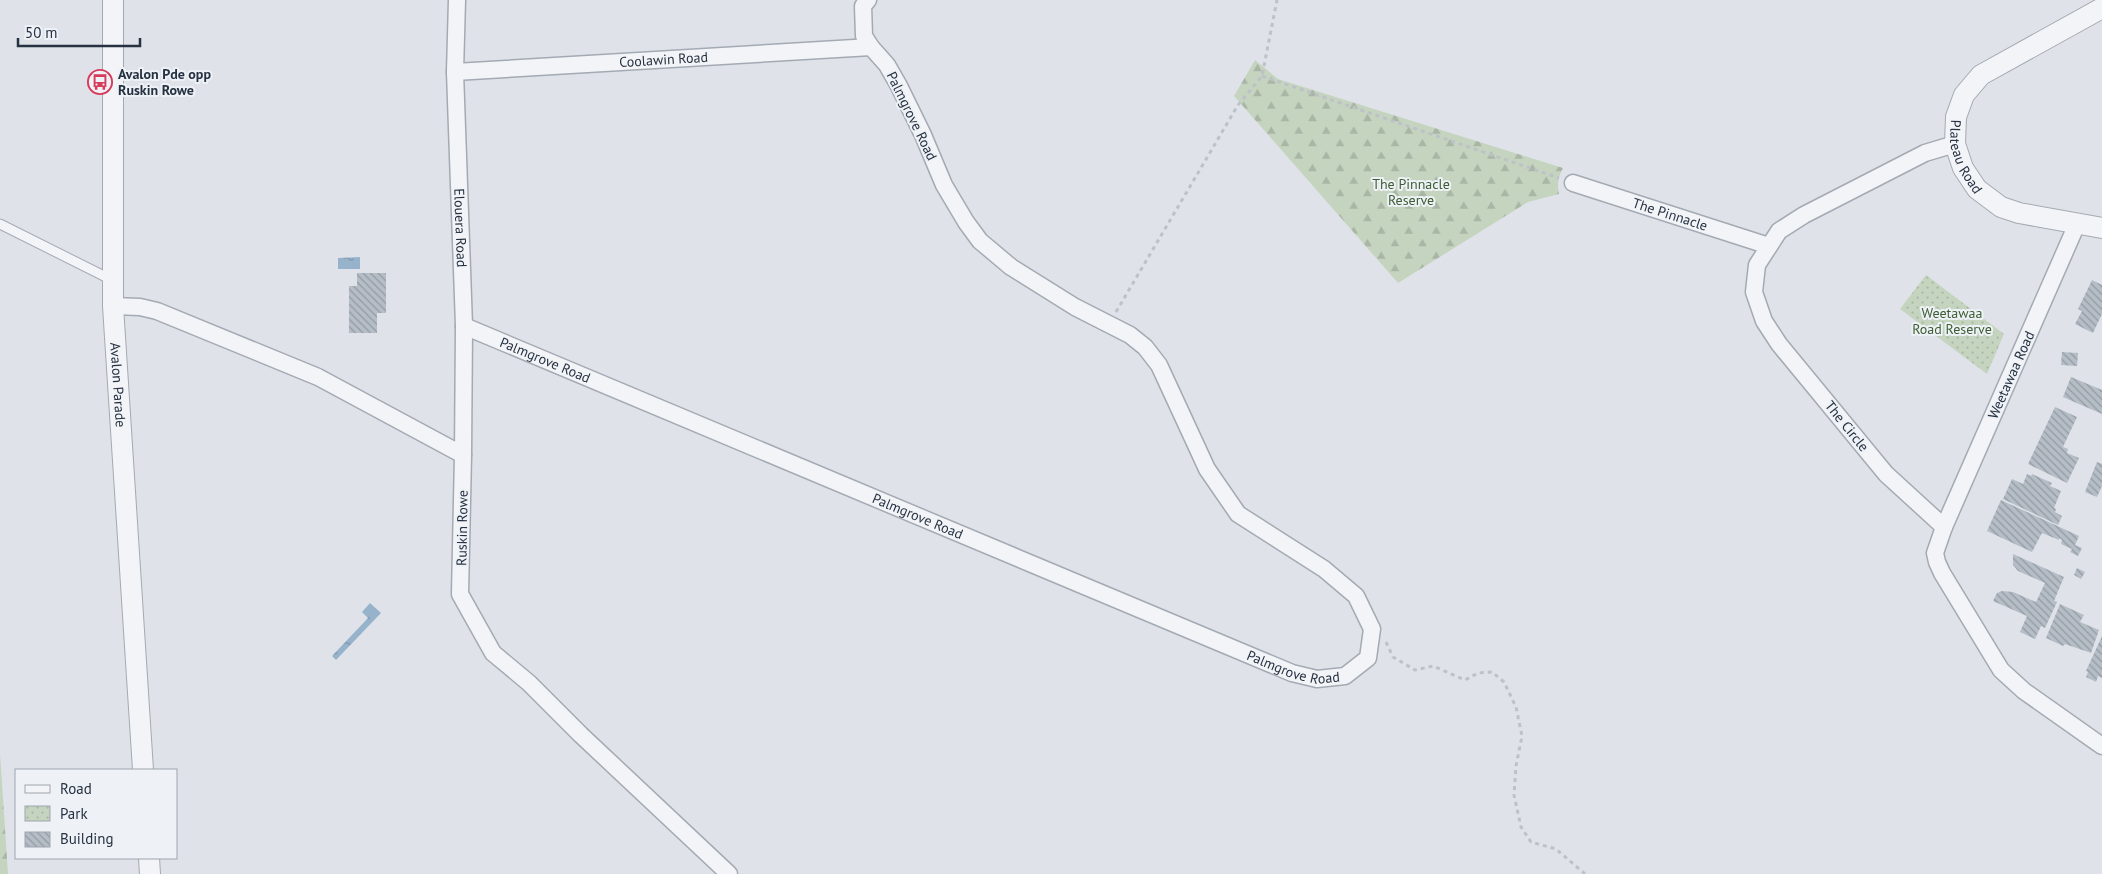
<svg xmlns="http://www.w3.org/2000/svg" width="2102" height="874" font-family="'PT Sans',sans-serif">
<defs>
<pattern id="forest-firs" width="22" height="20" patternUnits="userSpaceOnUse" patternTransform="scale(1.25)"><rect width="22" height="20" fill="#c5d4bf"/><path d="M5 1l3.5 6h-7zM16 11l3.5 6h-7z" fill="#a9b6a5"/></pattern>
<pattern id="park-dots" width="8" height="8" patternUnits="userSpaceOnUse" patternTransform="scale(1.25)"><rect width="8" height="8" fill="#c5d4bf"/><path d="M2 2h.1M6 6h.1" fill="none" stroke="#a9b6a5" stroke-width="1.8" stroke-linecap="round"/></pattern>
<pattern id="water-ripples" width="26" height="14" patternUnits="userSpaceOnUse" patternTransform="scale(1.25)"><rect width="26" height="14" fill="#97b3cc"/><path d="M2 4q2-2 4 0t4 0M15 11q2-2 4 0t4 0" fill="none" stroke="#7b92a7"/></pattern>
<pattern id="building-back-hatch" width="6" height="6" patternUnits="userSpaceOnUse" patternTransform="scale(1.25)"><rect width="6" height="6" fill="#b5bdc6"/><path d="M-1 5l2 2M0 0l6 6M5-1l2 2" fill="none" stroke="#939aa2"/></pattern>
</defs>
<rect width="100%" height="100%" fill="#dfe3e9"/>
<g fill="url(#forest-firs)">
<path d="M1255 60 1278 79 1563 168C1558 177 1557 183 1559 194L1528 202 1398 283 1234 96Z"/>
<polygon points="0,753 8,874 0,874"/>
</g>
<polygon fill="url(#park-dots)" points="1926,275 2004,334 1987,374 1900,309"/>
<g fill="url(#water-ripples)">
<polygon points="360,257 360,269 338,269 338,258"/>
<polygon points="370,603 381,613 336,660 332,656 368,618 362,612"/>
</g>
<g fill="url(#building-back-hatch)">
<polygon points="357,273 386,273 386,313 377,313 377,333 349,333 349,286 357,286"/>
<polygon points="2092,280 2102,285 2102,314 2093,333 2075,324 2082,311 2078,309"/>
<polygon points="2062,352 2078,353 2077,366 2061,365"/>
<polygon points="2071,377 2102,390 2102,414 2063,397"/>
<polygon points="2055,407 2077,417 2063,447 2068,449 2067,453 2079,458 2067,483 2028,464"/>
<polygon points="2097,462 2102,464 2102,486 2097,497 2085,492"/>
<polygon points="2027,474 2031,476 2032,474 2052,483 2050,486 2061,491 2054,508 2056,509 2055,512 2062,516 2058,525 2003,499 2012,479 2023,484"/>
<polygon points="2001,500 2079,536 2075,545 2082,548 2078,556 2070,552 2072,549 2061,544 2062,540 2059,538 2059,540 2042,533 2032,552 1987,531"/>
<polygon points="2013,554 2064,577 2054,601 2057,602 2045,628 2041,626 2035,639 2020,632 2027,616 1993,601 1997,593 2002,591 2013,592 2036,602 2045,583 2018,571 2013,565"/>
<polygon points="2077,568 2085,572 2081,579 2074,575"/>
<polygon points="2060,604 2084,615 2080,622 2099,630 2091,653 2065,644 2063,646 2046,638"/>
<polygon points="2102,636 2102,678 2098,676 2096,682 2086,677 2088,672 2086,671"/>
</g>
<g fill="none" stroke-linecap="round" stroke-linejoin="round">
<defs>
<polyline id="service" points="0,224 112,280"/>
<g id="minor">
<path id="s1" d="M457 0 455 72 464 326 463 455"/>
<path id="s2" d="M455 72 871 47"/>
<path id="s3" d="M1573 183 1769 246"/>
<polyline points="2077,224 1944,527 1935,553 1937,562 1942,573 2001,670 2024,691 2102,746"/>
<polyline points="113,306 140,307 157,311 318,377 463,455 460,594 493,653 529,683 581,735 729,874"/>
<path id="s4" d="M464 326 1292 673 1317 679 1345 676 1368 658 1372 629 1356 596 1324 569 1238 514 1207 469 1159 365 1145 347 1130 335 1075 307 1011 267 980 241 966 222 944 185 923 135 899 86 887 65 871 47 864 36 863 6 868 0"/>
<polyline points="1944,527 1886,474 1779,344 1764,321 1754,292 1757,265 1779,231 1804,215 1925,153 1955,144"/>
</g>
<g id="tertiary">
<path id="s5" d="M113 0V306L143 770"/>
<path id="s6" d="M2102 8 1981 75 1964 95 1956 117 1955 144 1963 168 1977 189 2001 207 2019 213 2102 228"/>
<polyline points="149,858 150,874"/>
</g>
</defs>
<use href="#service" stroke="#a4aab3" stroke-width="11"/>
<use href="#minor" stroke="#a4aab3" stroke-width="19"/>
<use href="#tertiary" stroke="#a4aab3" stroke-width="22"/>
<g stroke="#bdc1c8" stroke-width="3" stroke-dasharray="4 4" stroke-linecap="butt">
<polyline points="1262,76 1559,178"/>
<polyline points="1116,312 1238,105 1262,76 1277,0"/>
<polyline points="1386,642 1393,657 1415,670 1433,666 1465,680 1478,673 1492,672 1504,682 1516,707 1522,736 1516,766 1514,795 1521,827 1531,842 1556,849 1585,874"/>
</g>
<use href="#service" stroke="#f2f4f7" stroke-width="9"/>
<use href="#minor" stroke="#f2f4f7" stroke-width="16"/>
<use href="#tertiary" stroke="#f2f4f7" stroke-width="20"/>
</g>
<defs>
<symbol id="bus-ring" viewBox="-11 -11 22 22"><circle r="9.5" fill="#eef2f7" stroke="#d83a59" stroke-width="1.5"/><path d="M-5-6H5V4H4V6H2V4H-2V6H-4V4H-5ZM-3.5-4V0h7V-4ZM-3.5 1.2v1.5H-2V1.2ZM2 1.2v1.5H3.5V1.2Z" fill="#d83a59"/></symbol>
</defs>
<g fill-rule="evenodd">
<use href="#bus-ring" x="86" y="68" width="28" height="28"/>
</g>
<g text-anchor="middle" stroke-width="4" stroke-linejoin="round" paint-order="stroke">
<g font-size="14" fill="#263141" stroke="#eef2f7">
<text dy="5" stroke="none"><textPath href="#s2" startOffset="209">Coolawin Road</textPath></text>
<text transform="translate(912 116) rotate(64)" y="5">Palmgrove Road</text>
<text dy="5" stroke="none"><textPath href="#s6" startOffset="230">Plateau Road</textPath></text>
<text dy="5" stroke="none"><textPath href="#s3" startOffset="102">The Pinnacle</textPath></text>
<text dy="5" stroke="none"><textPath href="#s1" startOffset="228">Elouera Road</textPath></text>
<text dy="5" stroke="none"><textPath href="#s4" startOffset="88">Palmgrove Road</textPath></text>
<text transform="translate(2011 375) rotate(-66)" y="5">Weetawaa Road</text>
<text dy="5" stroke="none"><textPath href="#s5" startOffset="385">Avalon Parade</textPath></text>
<text transform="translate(1847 426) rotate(51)" y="5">The Circle</text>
<text dy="5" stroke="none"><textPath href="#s4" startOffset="492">Palmgrove Road</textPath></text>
<text transform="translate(462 528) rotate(-89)" y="5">Ruskin Rowe</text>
<text dy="5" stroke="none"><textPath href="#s4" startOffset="898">Palmgrove Road</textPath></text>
</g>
<g font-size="14" font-weight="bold" fill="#263141" stroke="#eef2f7" text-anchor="start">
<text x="118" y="79">Avalon Pde opp<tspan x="118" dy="16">Ruskin Rowe</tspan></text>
</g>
<g font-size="14" fill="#3d5e33" stroke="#eef2f7">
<text x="1411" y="189">The Pinnacle<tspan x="1411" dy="16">Reserve</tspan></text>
<text x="1952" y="318">Weetawaa<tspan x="1952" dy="16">Road Reserve</tspan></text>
</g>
</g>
<rect x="15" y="769" width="162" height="90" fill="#eef2f7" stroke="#9ea5ae"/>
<rect x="25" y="785" width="25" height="8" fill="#f2f4f7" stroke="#9ea5ae"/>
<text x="60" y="794" font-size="15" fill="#263141">Road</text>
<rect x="25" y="806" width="25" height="15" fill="url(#park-dots)" stroke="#9ea5ae"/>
<text x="60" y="819" font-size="15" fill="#263141">Park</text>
<rect x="25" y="832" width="25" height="15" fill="url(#building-back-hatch)" stroke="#9ea5ae"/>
<text x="60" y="844" font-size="15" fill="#263141">Building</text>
<path d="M18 38v8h122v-8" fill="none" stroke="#263141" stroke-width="2.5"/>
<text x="25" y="38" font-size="15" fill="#263141" stroke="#eef2f7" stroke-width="4" paint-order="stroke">50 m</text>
</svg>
